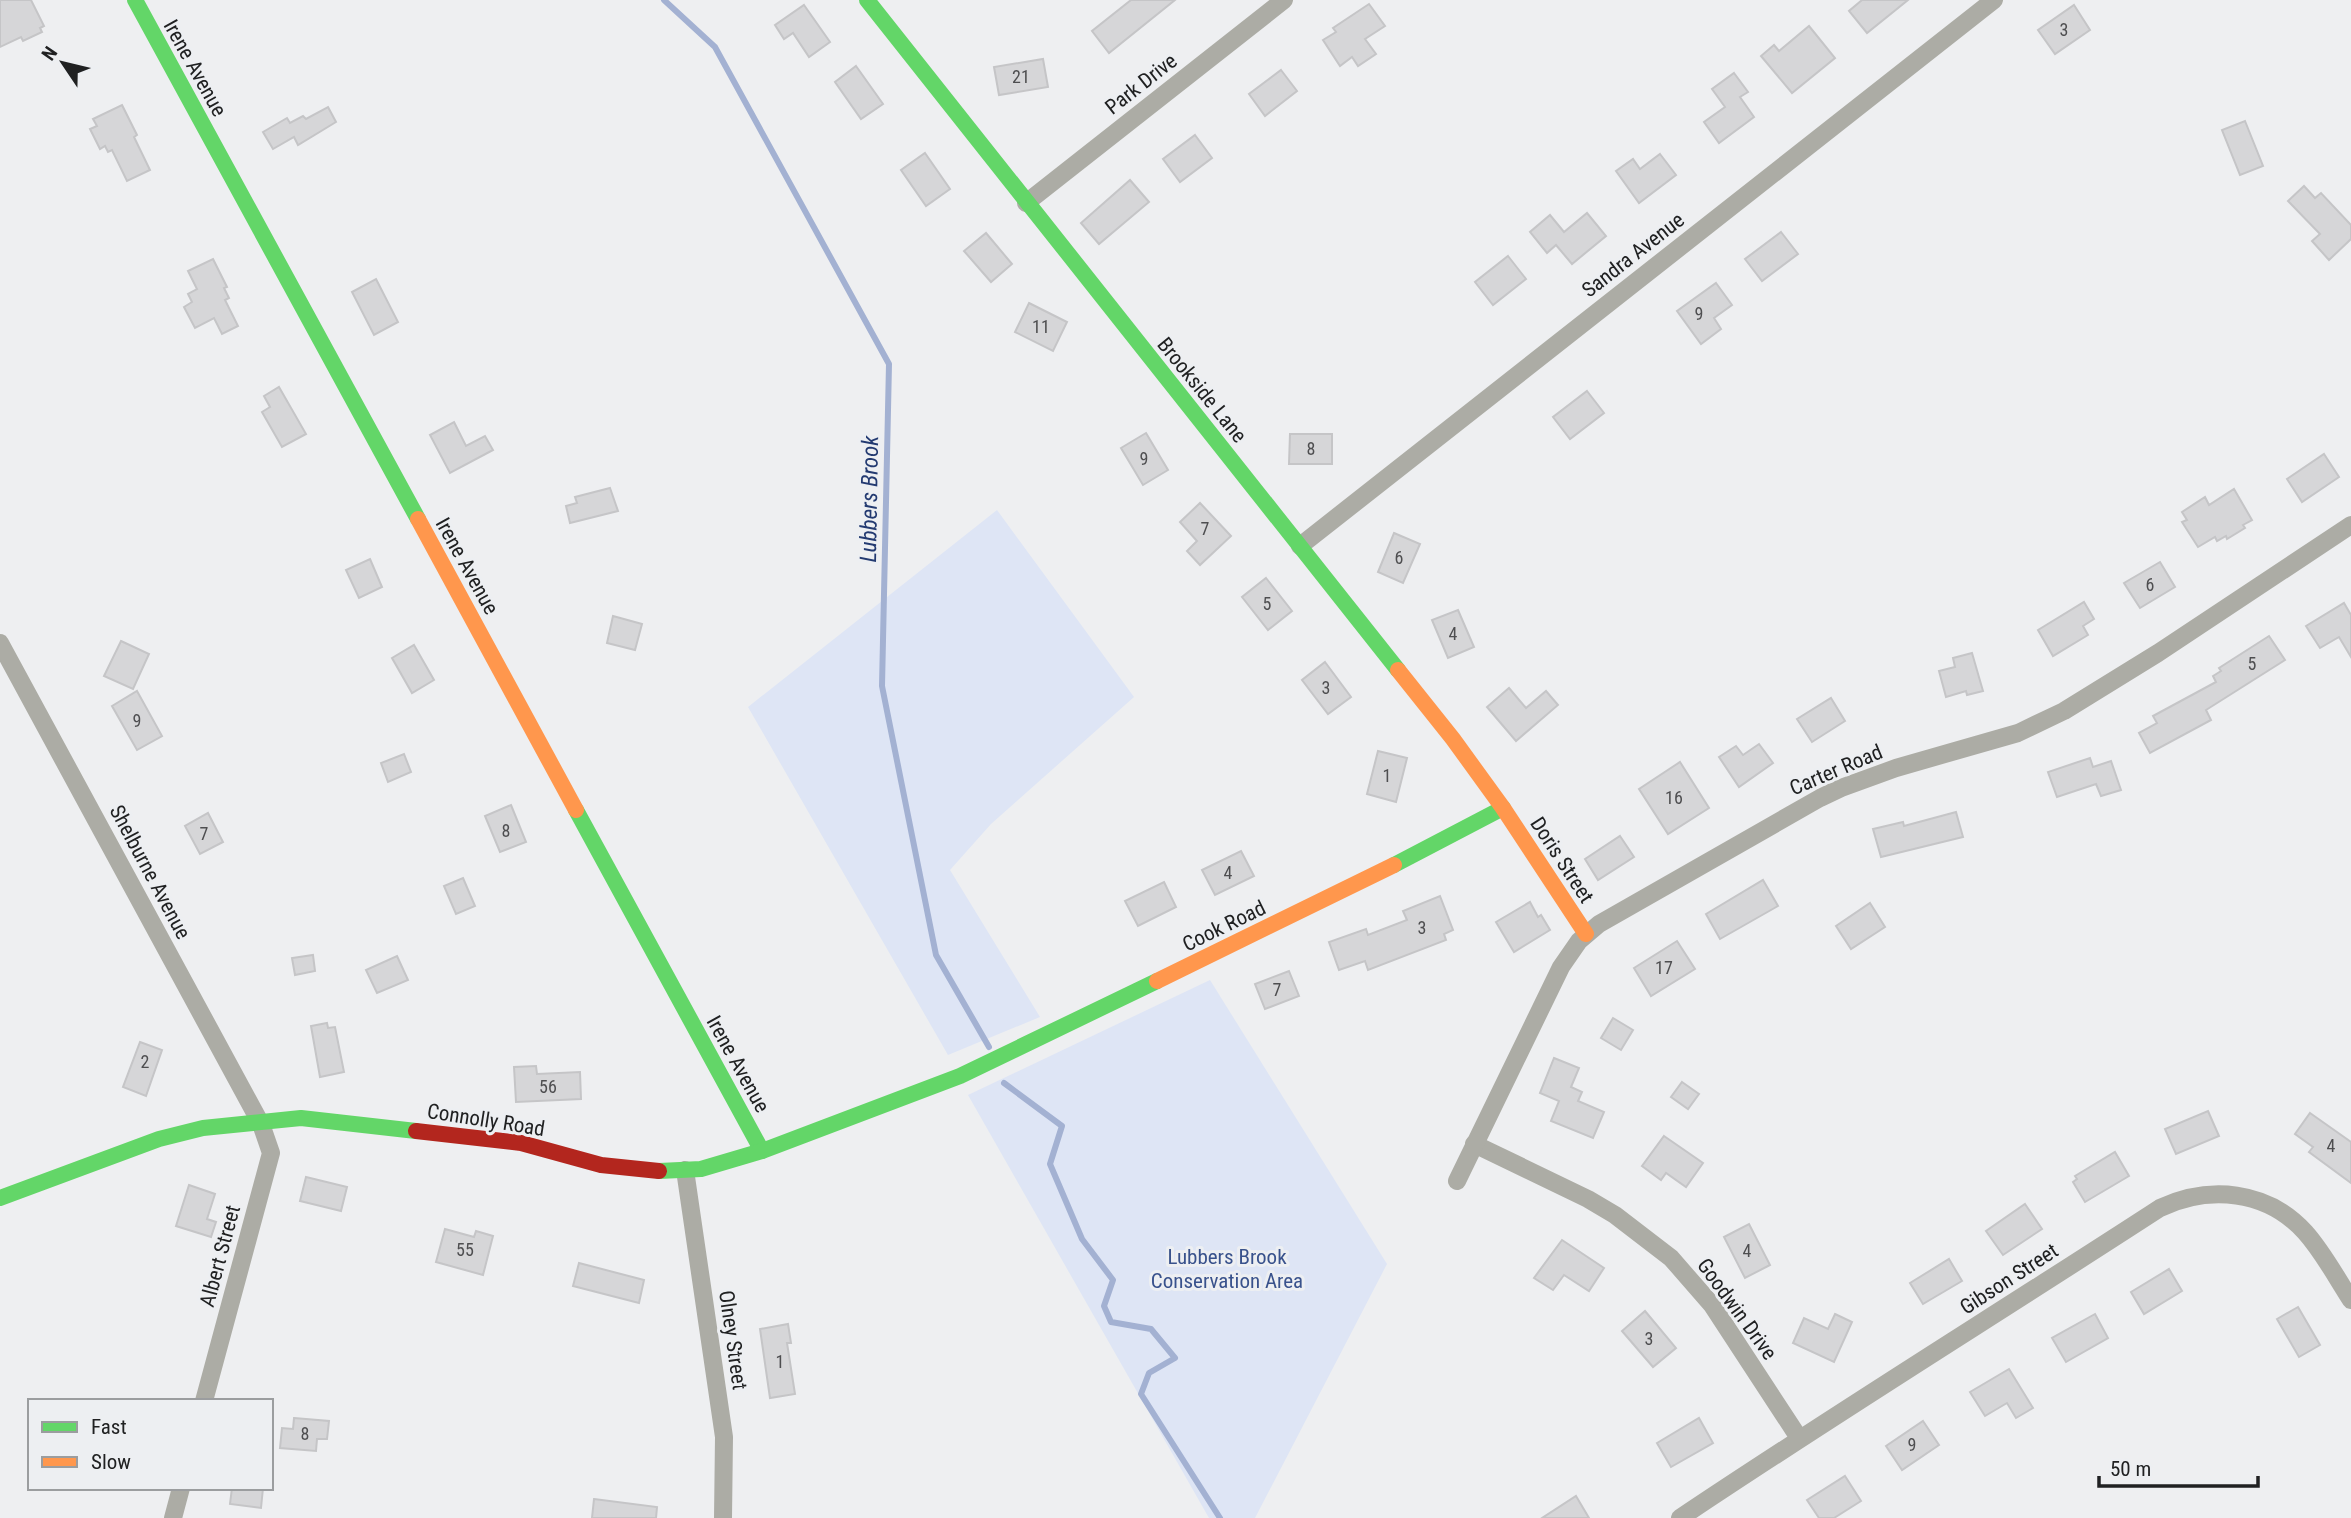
<svg xmlns="http://www.w3.org/2000/svg" width="2351" height="1518" font-family="'Roboto Condensed',sans-serif">
<rect width="100%" height="100%" fill="#eeeff1"/>
<g fill="#dee5f5">
<polygon points="997,510 1134,697 991,824 950,870 1040,1017 948,1055 748,707"/>
<polygon points="1210,980 1387,1264 1255,1518 1209,1518 968,1095"/>
</g>
<g fill="none" stroke-linecap="round" stroke-linejoin="round">
<g stroke="#a3b1d2" stroke-width="6">
<polyline points="664,0 715,47 889,364 882,686 936,955 989,1047"/>
<polyline points="1004,1083 1062,1126 1050,1164 1082,1239 1113,1280 1104,1306 1111,1322 1151,1329 1175,1358 1149,1373 1141,1394 1220,1518"/>
</g>
</g>
<g fill="#d6d6d8" stroke="#c5c5c7" stroke-width="2">
<polygon points="0,0 31,0 44,26 40,28 42,32 23,41 21,37 0,47"/>
<polygon points="1131,0 1175,0 1109,53 1092,31"/>
<polygon points="1862,0 1908,0 1867,33 1849,11"/>
<polygon points="1369,4 1385,26 1365,39 1376,54 1358,66 1352,57 1340,66 1323,40 1336,32 1333,28"/>
<polygon points="804,5 830,42 809,57 793,33 784,39 775,25"/>
<polygon points="2074,5 2090,30 2055,54 2038,30"/>
<polygon points="1809,26 1835,58 1792,93 1761,56 1774,45 1779,51"/>
<polygon points="1043,59 1048,87 999,95 994,67"/>
<polygon points="856,66 883,104 861,119 835,82"/>
<polygon points="1281,70 1297,91 1265,116 1249,94"/>
<polygon points="1734,73 1748,92 1740,97 1754,117 1719,143 1704,122 1725,107 1712,89"/>
<polygon points="122,105 137,135 134,137 150,170 127,181 112,150 108,152 105,146 100,149 90,129 97,126 93,119"/>
<polygon points="328,107 336,122 298,145 294,137 273,149 263,132 287,118 290,123 303,116 306,119"/>
<polygon points="2245,121 2263,166 2240,175 2222,130"/>
<polygon points="1195,135 1212,158 1180,182 1163,159"/>
<polygon points="925,153 950,189 926,206 901,170"/>
<polygon points="1660,154 1676,175 1639,203 1616,171 1633,159 1640,169"/>
<polygon points="1130,180 1149,202 1099,244 1081,223"/>
<polygon points="2304,186 2315,198 2321,193 2351,225 2351,239 2329,260 2312,241 2320,234 2288,201"/>
<polygon points="1587,213 1606,236 1572,264 1556,245 1547,253 1530,232 1550,215 1564,232"/>
<polygon points="1781,232 1798,254 1762,281 1745,259"/>
<polygon points="986,233 1012,264 991,282 964,251"/>
<polygon points="1508,256 1526,279 1493,305 1475,282"/>
<polygon points="213,259 227,287 224,288 229,298 225,300 238,326 222,334 214,318 195,328 184,307 192,302 188,294 197,289 188,271"/>
<polygon points="376,279 398,322 374,335 352,292"/>
<polygon points="1716,283 1732,305 1714,318 1721,329 1701,344 1677,311"/>
<polygon points="1029,303 1067,322 1053,351 1015,332"/>
<polygon points="279,387 306,434 282,447 262,412 270,407 264,396"/>
<polygon points="1587,391 1604,413 1570,439 1553,417"/>
<polygon points="454,422 466,446 485,436 493,450 450,473 430,435"/>
<polygon points="1146,433 1168,470 1143,485 1121,448"/>
<polygon points="1290,434 1332,434 1332,464 1289,464"/>
<polygon points="2324,454 2339,477 2302,502 2287,479"/>
<polygon points="610,488 618,511 570,523 566,506 577,503 575,497"/>
<polygon points="2234,489 2252,520 2243,525 2245,528 2227,539 2226,536 2217,541 2215,537 2198,547 2182,522 2187,520 2182,512 2205,497 2209,505"/>
<polygon points="1200,503 1231,536 1200,565 1187,551 1197,541 1180,522"/>
<polygon points="1394,533 1420,544 1403,583 1378,572"/>
<polygon points="370,559 382,587 359,598 346,570"/>
<polygon points="2160,562 2175,587 2140,608 2124,583"/>
<polygon points="1266,578 1292,611 1268,630 1242,597"/>
<polygon points="2084,602 2094,619 2083,626 2088,635 2053,656 2038,630"/>
<polygon points="2344,603 2351,615 2351,657 2339,637 2320,648 2306,626"/>
<polygon points="1458,610 1474,647 1448,658 1432,620"/>
<polygon points="613,616 642,624 635,650 607,643"/>
<polygon points="2269,636 2285,660 2206,710 2211,720 2150,753 2139,733 2157,723 2153,716 2216,682 2213,676 2221,671 2219,668"/>
<polygon points="121,641 149,654 133,689 104,676"/>
<polygon points="414,645 434,680 412,693 392,658"/>
<polygon points="1972,653 1983,691 1967,695 1966,691 1946,697 1939,671 1955,667 1953,658"/>
<polygon points="1325,662 1351,697 1328,714 1302,680"/>
<polygon points="1509,688 1526,708 1546,691 1558,705 1516,741 1487,707"/>
<polygon points="137,691 162,736 137,750 112,706"/>
<polygon points="1831,698 1845,721 1812,742 1797,719"/>
<polygon points="1759,744 1773,763 1739,787 1719,757 1736,746 1743,755"/>
<polygon points="1378,751 1407,758 1396,802 1367,794"/>
<polygon points="404,754 411,772 388,782 381,763"/>
<polygon points="2090,758 2093,767 2111,761 2121,790 2101,796 2096,784 2057,797 2048,772"/>
<polygon points="1680,762 1709,808 1668,834 1639,789"/>
<polygon points="511,805 526,842 500,852 485,816"/>
<polygon points="1956,812 1963,837 1881,857 1873,829 1903,822 1904,826"/>
<polygon points="208,813 223,842 200,854 185,826"/>
<polygon points="1620,836 1634,857 1598,880 1585,859"/>
<polygon points="1241,851 1254,876 1215,895 1202,870"/>
<polygon points="463,878 475,906 456,914 444,886"/>
<polygon points="1763,880 1778,906 1720,939 1706,914"/>
<polygon points="1164,882 1176,907 1138,926 1125,901"/>
<polygon points="1440,896 1453,930 1444,934 1446,940 1368,970 1365,961 1339,970 1329,942 1366,929 1368,935 1407,920 1403,911"/>
<polygon points="1530,902 1538,917 1541,915 1550,930 1514,952 1496,922"/>
<polygon points="1870,903 1885,927 1851,949 1836,926"/>
<polygon points="1677,941 1695,969 1651,996 1634,968"/>
<polygon points="313,955 315,971 295,975 292,958"/>
<polygon points="397,956 408,980 377,993 366,970"/>
<polygon points="1289,971 1299,996 1265,1009 1255,984"/>
<polygon points="1613,1018 1633,1030 1621,1050 1601,1038"/>
<polygon points="327,1023 328,1028 335,1027 344,1072 320,1077 311,1026"/>
<polygon points="140,1042 162,1050 146,1096 123,1087"/>
<polygon points="1554,1058 1579,1068 1571,1087 1582,1092 1578,1101 1604,1112 1593,1138 1551,1121 1559,1101 1540,1093"/>
<polygon points="536,1066 537,1074 580,1072 581,1099 516,1102 514,1067"/>
<polygon points="1682,1082 1699,1094 1688,1109 1671,1097"/>
<polygon points="2208,1111 2219,1136 2176,1154 2165,1129"/>
<polygon points="2310,1113 2351,1142 2351,1183 2309,1152 2313,1147 2295,1134"/>
<polygon points="1664,1136 1703,1163 1686,1187 1666,1173 1661,1180 1642,1166"/>
<polygon points="2115,1152 2129,1176 2085,1202 2073,1182 2077,1179 2075,1176"/>
<polygon points="306,1177 347,1187 341,1211 300,1201"/>
<polygon points="189,1185 215,1194 207,1219 216,1222 211,1237 176,1226"/>
<polygon points="2025,1204 2042,1229 2003,1255 1986,1231"/>
<polygon points="1749,1224 1770,1265 1745,1278 1724,1237"/>
<polygon points="445,1229 474,1237 476,1231 493,1236 483,1275 436,1262"/>
<polygon points="1562,1240 1604,1268 1589,1291 1564,1275 1553,1290 1534,1278"/>
<polygon points="1949,1259 1962,1281 1923,1304 1910,1283"/>
<polygon points="579,1263 644,1280 639,1303 573,1286"/>
<polygon points="2169,1269 2182,1291 2144,1314 2131,1292"/>
<polygon points="2298,1307 2320,1345 2299,1357 2277,1319"/>
<polygon points="1645,1311 1676,1348 1653,1367 1622,1331"/>
<polygon points="1835,1314 1852,1322 1834,1362 1793,1343 1804,1318 1828,1329"/>
<polygon points="2095,1314 2108,1338 2066,1362 2052,1338"/>
<polygon points="788,1324 791,1343 787,1343 795,1394 770,1398 760,1329"/>
<polygon points="2009,1369 2033,1408 2016,1418 2007,1403 1985,1416 1970,1392"/>
<polygon points="294,1418 329,1421 327,1439 317,1439 316,1451 280,1448 282,1428 293,1429"/>
<polygon points="1699,1418 1713,1443 1671,1467 1657,1443"/>
<polygon points="1923,1421 1939,1445 1902,1470 1886,1446"/>
<polygon points="1845,1476 1861,1501 1834,1518 1819,1518 1807,1500"/>
<polygon points="232,1488 263,1488 261,1508 230,1504"/>
<polygon points="1576,1496 1589,1518 1542,1518"/>
<polygon points="594,1499 657,1507 656,1518 592,1518"/>
</g>
<g fill="none" stroke-linecap="round" stroke-linejoin="round">
<g stroke="#acaca5" stroke-width="18">
<polyline points="1026,203 1284,0"/>
<polyline points="1300,546 1994,0"/>
<polyline points="0,643 261,1124 271,1153 204,1401"/>
<polyline points="1474,1144 1588,1199 1615,1215 1671,1258 1712,1305 1799,1438"/>
<polyline points="685,1170 724,1437 723,1518"/>
<polyline points="1457,1181 1561,967 1579,941 1599,924 1820,798 1841,788 1896,768 2018,733 2064,711 2158,653 2351,525"/>
<polyline points="173,1518 181,1488"/>
<path d="M1680 1518C1838 1412 2000 1312 2160 1208 2209 1185 2267 1190 2305 1232 2323 1252 2336 1277 2351 1300"/>
</g>
<g stroke="#63d668" stroke-width="16">
<polyline points="135,0 418,519"/>
<polyline points="867,0 1398,670"/>
<polyline points="576,810 762,1151"/>
<polyline points="1394,865 1503,808"/>
<polyline points="659,1171 701,1169 762,1151 960,1076 1157,981"/>
<polyline points="0,1198 159,1139 203,1128 301,1118 416,1131"/>
</g>
<g stroke="#ff974d" stroke-width="16">
<polyline points="418,519 576,810"/>
<polyline points="1398,670 1453,739 1503,808 1586,934"/>
<polyline points="1157,981 1394,865"/>
</g>
<polyline stroke="#b3261e" stroke-width="16" points="416,1131 521,1143 601,1165 659,1171"/>
</g>
<g text-anchor="middle" stroke-width="6" stroke-linejoin="round" paint-order="stroke">
<g font-size="18" fill="#4e4e50">
<text x="2064" y="36">3</text>
<text x="1021" y="83">21</text>
<text x="1699" y="320">9</text>
<text x="1041" y="333">11</text>
<text x="1311" y="455">8</text>
<text x="1144" y="465">9</text>
<text x="1205" y="535">7</text>
<text x="1399" y="564">6</text>
<text x="2150" y="591">6</text>
<text x="1267" y="610">5</text>
<text x="1453" y="640">4</text>
<text x="2252" y="670">5</text>
<text x="1326" y="694">3</text>
<text x="137" y="727">9</text>
<text x="1387" y="782">1</text>
<text x="1674" y="804">16</text>
<text x="506" y="837">8</text>
<text x="204" y="840">7</text>
<text x="1228" y="879">4</text>
<text x="1422" y="934">3</text>
<text x="1664" y="974">17</text>
<text x="1277" y="996">7</text>
<text x="145" y="1068">2</text>
<text x="548" y="1093">56</text>
<text x="2331" y="1152">4</text>
<text x="465" y="1256">55</text>
<text x="1747" y="1257">4</text>
<text x="1649" y="1345">3</text>
<text x="780" y="1368">1</text>
<text x="305" y="1440">8</text>
<text x="1912" y="1451">9</text>
</g>
<g font-size="21" fill="#202122" stroke="#edeff2">
<text transform="translate(195 68) rotate(61)" y="7">Irene Avenue</text>
<text transform="translate(1141 84) rotate(-38)" y="7">Park Drive</text>
<text transform="translate(1633 255) rotate(-38)" y="7">Sandra Avenue</text>
<text transform="translate(1202 390) rotate(51)" y="7">Brookside Lane</text>
<text transform="translate(467 566) rotate(61)" y="7">Irene Avenue</text>
<text transform="translate(1836 770) rotate(-23)" y="7">Carter Road</text>
<text transform="translate(1562 860) rotate(57)" y="7">Doris Street</text>
<text transform="translate(150 872) rotate(62)" y="7">Shelburne Avenue</text>
<text transform="translate(1224 926) rotate(-26)" y="7">Cook Road</text>
<text transform="translate(738 1064) rotate(61)" y="7">Irene Avenue</text>
<text transform="translate(486 1120) rotate(9)" y="7">Connolly Road</text>
<text transform="translate(220 1256) rotate(-75)" y="7">Albert Street</text>
<text transform="translate(2009 1279) rotate(-33)" y="7">Gibson Street</text>
<text transform="translate(1737 1309) rotate(54)" y="7">Goodwin Drive</text>
<text transform="translate(733 1340) rotate(82)" y="7">Olney Street</text>
</g>
<g font-size="21" fill="#39528c" stroke="#edeff2">
<text x="1227" y="1264">Lubbers Brook<tspan x="1227" dy="24">Conservation Area</tspan></text>
</g>
<g font-size="23" font-style="italic" fill="#233a71" stroke="#edeff2">
<text transform="translate(869 499) rotate(-89)" y="8">Lubbers Brook</text>
</g>
</g>
<rect x="28" y="1399" width="245" height="91" fill="#edeff2" stroke="#9b9d9f" stroke-width="2"/>
<rect x="42" y="1422" width="35" height="10" fill="#63d668" stroke="#9b9d9f" stroke-width="2"/>
<text x="91" y="1434" font-size="21" fill="#202122">Fast</text>
<rect x="42" y="1457" width="35" height="10" fill="#ff974d" stroke="#9b9d9f" stroke-width="2"/>
<text x="91" y="1469" font-size="21" fill="#202122">Slow</text>
<g transform="translate(63 63) rotate(305)" stroke="#edeff2" stroke-width="5" paint-order="stroke">
<path d="M0-5L12 26L0 18L-12 26Z" fill="#202122"/>
<text y="-10" font-size="19" font-weight="bold" text-anchor="middle" fill="#202122">N</text>
</g>
<path d="M2099 1476v10h159v-10" fill="none" stroke="#202122" stroke-width="3.5"/>
<text x="2110" y="1476" font-size="21" fill="#202122" stroke="#edeff2" stroke-width="5" paint-order="stroke">50 m</text>
</svg>
